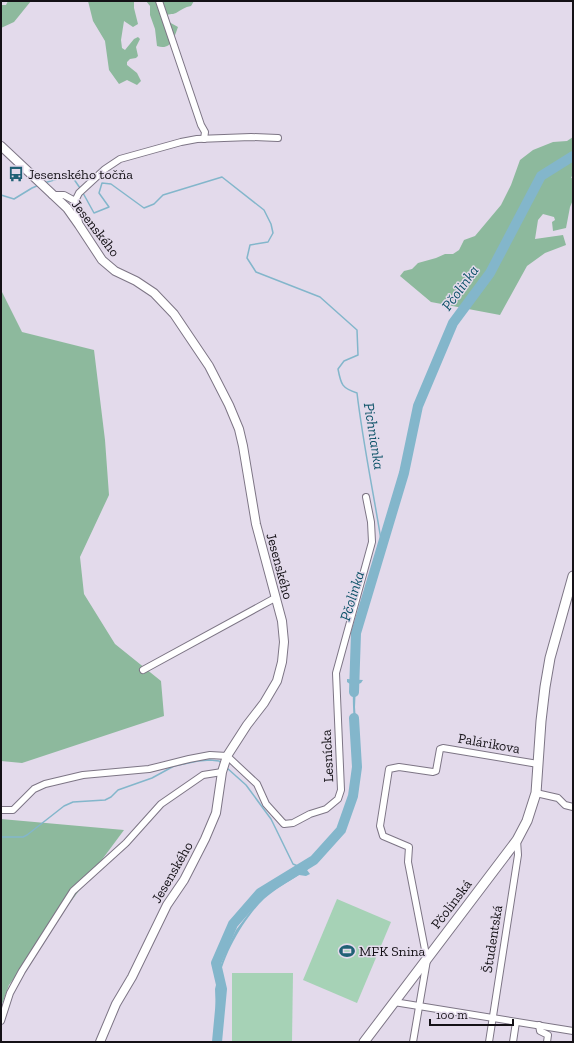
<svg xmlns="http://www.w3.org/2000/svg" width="574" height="1043" font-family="'Zilla Slab',serif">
<rect width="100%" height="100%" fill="#e3daeb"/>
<g fill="#a6d2b6">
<polygon points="337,899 391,922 357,1003 303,980"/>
<polygon points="232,973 293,973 292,1042 232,1042"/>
</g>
<g fill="#8db99d">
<polygon points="8,1 31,1 14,22 1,28 1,5 6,5"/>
<polygon points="88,1 134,1 134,8 138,24 133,27 124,21 121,40 122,48 125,50 134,39 138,37 140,39 136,47 138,56 136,58 130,59 127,62 127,65 137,73 141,81 137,85 127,80 119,84 109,70 105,41 93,21"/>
<path d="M146 1H194L191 6C185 7 181 10 176 13 172 15 168 13 164 17L169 22 178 27C174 38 171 51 157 46L155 29 150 15V6Z"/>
<polygon points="573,137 573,176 571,177 573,180 573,200 570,207 566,228 553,231 552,222 555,220 554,217 543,214 538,220 535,239 563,235 566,245 545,253 527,266 500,315 431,302 400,276 404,271 412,269 418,263 436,258 445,254 453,254 459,250 464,240 475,236 501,205 511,185 520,160 533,150 553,142 567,141"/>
<polygon points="1,290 22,332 94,350 105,440 109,495 80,557 84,594 115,644 161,681 164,716 22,763 1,761"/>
<polygon points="1,819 124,830 9,985 1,1007"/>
</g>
<path fill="#83b6cb" d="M347 679 363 680 361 683 356 685 355 707 359 764 357 794 346 827 338 840 307 870 310 874 306 876 299 875C288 882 274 890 264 899 244 918 220 959 218 987 217 1005 220 1024 220 1042H217L215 989 221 964 227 948 236 930 262 896 299 871 300 863 302 865C313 857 327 849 336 839 342 832 346 823 349 814 364 770 351 731 353 686L347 682Z"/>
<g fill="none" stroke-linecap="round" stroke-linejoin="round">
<g stroke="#83b6cb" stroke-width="1.5">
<polyline points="44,183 71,175 80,188"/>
<path d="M83 193 94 213 109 207 99 193 102 183 111 184 144 208 154 204 163 195 222 177 264 210 271 224 273 233 268 242 250 245 247 258 256 272 320 297 357 330 358 355 344 361 338 369C341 385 342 388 357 393 363 444 374 495 382 546"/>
<polyline points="1,195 14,199 32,188 39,185"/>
<polyline points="227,768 246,785 271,819 293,864 300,867"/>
<polyline points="1,837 23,837 27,835 64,806 73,802 105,800 111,797 118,790 152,778 174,766 198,761 210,760 219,761 221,763"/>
</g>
<g stroke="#83b6cb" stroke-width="10">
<polyline points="354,692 356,633 404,473 418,406 453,323 490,273 541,176 573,156"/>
<polyline points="217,1042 222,989 216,963 233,924 260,893 314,860 341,830 353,796 357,767 354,718"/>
</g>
<defs>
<g id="minor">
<polyline points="159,1 201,125 205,132 204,139"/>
<polyline points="52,195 64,195 75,201"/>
<polyline points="79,223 75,201 79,193 105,169 120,159 181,142 197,139 251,137 278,138"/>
<polyline points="143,670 275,598"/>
<polyline points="536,793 558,798 565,805 573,807"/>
<polyline points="1,810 13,810 34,789 45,784 83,775 149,769 189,759 210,755 227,756 257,784 266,804 284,824 293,823 310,814 326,809 338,799 341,790 336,673 372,542 371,522 366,497"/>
<polyline points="394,1002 573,1031"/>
<polyline points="1,1021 10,993 22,971 73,891 126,843 161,804 203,775 222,772"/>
<polyline points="539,1025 540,1031 548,1035 547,1042"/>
<polyline points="413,1042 427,960 408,862 409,847 383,836 380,826 389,769 399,767 433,772 436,771 440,749 443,748 538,764"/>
<polyline points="489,1042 518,855 517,840"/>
<polyline points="513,1042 516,1022"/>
</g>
<polyline id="tertiary" points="1,146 67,208 79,225 102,260 115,271 136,281 154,293 174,314 209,366 229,405 239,429 243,446 256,524 282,621 284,642 282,662 277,681 264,703 247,725 227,756 222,772 216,813 205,839 184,880 167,905 132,977 116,1004 100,1042"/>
<polyline id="secondary" points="364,1042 517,840 527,821 536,793 541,721 545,687 550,658 573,576"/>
</defs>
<use href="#minor" stroke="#7d7585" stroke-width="8"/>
<use href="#tertiary" stroke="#7d7585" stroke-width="10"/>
<use href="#secondary" stroke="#7d7585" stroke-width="11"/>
<use href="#minor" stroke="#fff" stroke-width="6"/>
<use href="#tertiary" stroke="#fff" stroke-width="8"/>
<use href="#secondary" stroke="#fff" stroke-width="9"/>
</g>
<defs>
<symbol id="bus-bare" viewBox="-9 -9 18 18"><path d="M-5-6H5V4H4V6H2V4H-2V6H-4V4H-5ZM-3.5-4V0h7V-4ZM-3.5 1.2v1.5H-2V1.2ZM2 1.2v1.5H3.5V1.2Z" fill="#206075" stroke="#e3daeb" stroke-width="2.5" paint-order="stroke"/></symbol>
<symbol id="stadium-bare" viewBox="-9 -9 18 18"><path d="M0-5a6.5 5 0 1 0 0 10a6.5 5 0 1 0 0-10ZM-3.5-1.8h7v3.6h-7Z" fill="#206075" stroke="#e3daeb" stroke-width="2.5" paint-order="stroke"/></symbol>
</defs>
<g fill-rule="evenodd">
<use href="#bus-bare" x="5" y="163" width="22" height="22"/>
<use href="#stadium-bare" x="336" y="940" width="22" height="22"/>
</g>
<g text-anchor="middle" stroke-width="3" stroke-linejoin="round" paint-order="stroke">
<g font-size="14" fill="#141116" stroke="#e3daeb" text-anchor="start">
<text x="28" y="179">Jesenského točňa</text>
<text x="359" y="956">MFK Snina</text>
</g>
<g font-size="14" fill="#141116" stroke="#e3daeb">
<text transform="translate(96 228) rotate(52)" y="5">Jesenského</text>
<text transform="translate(280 566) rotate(75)" y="5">Jesenského</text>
<text transform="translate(489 743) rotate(10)" y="5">Palárikova</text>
<text transform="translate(327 756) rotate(-93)" y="5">Lesnícka</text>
<text transform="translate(172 872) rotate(-60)" y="5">Jesenského</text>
<text transform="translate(451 904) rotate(-53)" y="5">Pčolinská</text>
<text transform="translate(492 939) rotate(-81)" y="5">Študentská</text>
</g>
<g font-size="15" font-style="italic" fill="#0d5268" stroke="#e3daeb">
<text transform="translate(460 288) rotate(-54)" y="5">Pčolinka</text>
<text transform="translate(374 436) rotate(81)" y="5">Pichnianka</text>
<text transform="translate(352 596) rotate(-73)" y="5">Pčolinka</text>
</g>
</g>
<rect width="574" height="1043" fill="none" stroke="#141116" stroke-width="4"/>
<path d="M430 1019v6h83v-6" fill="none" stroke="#141116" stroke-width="2"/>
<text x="436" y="1019" font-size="12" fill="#141116" stroke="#e3daeb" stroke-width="3" paint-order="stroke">100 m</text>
</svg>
